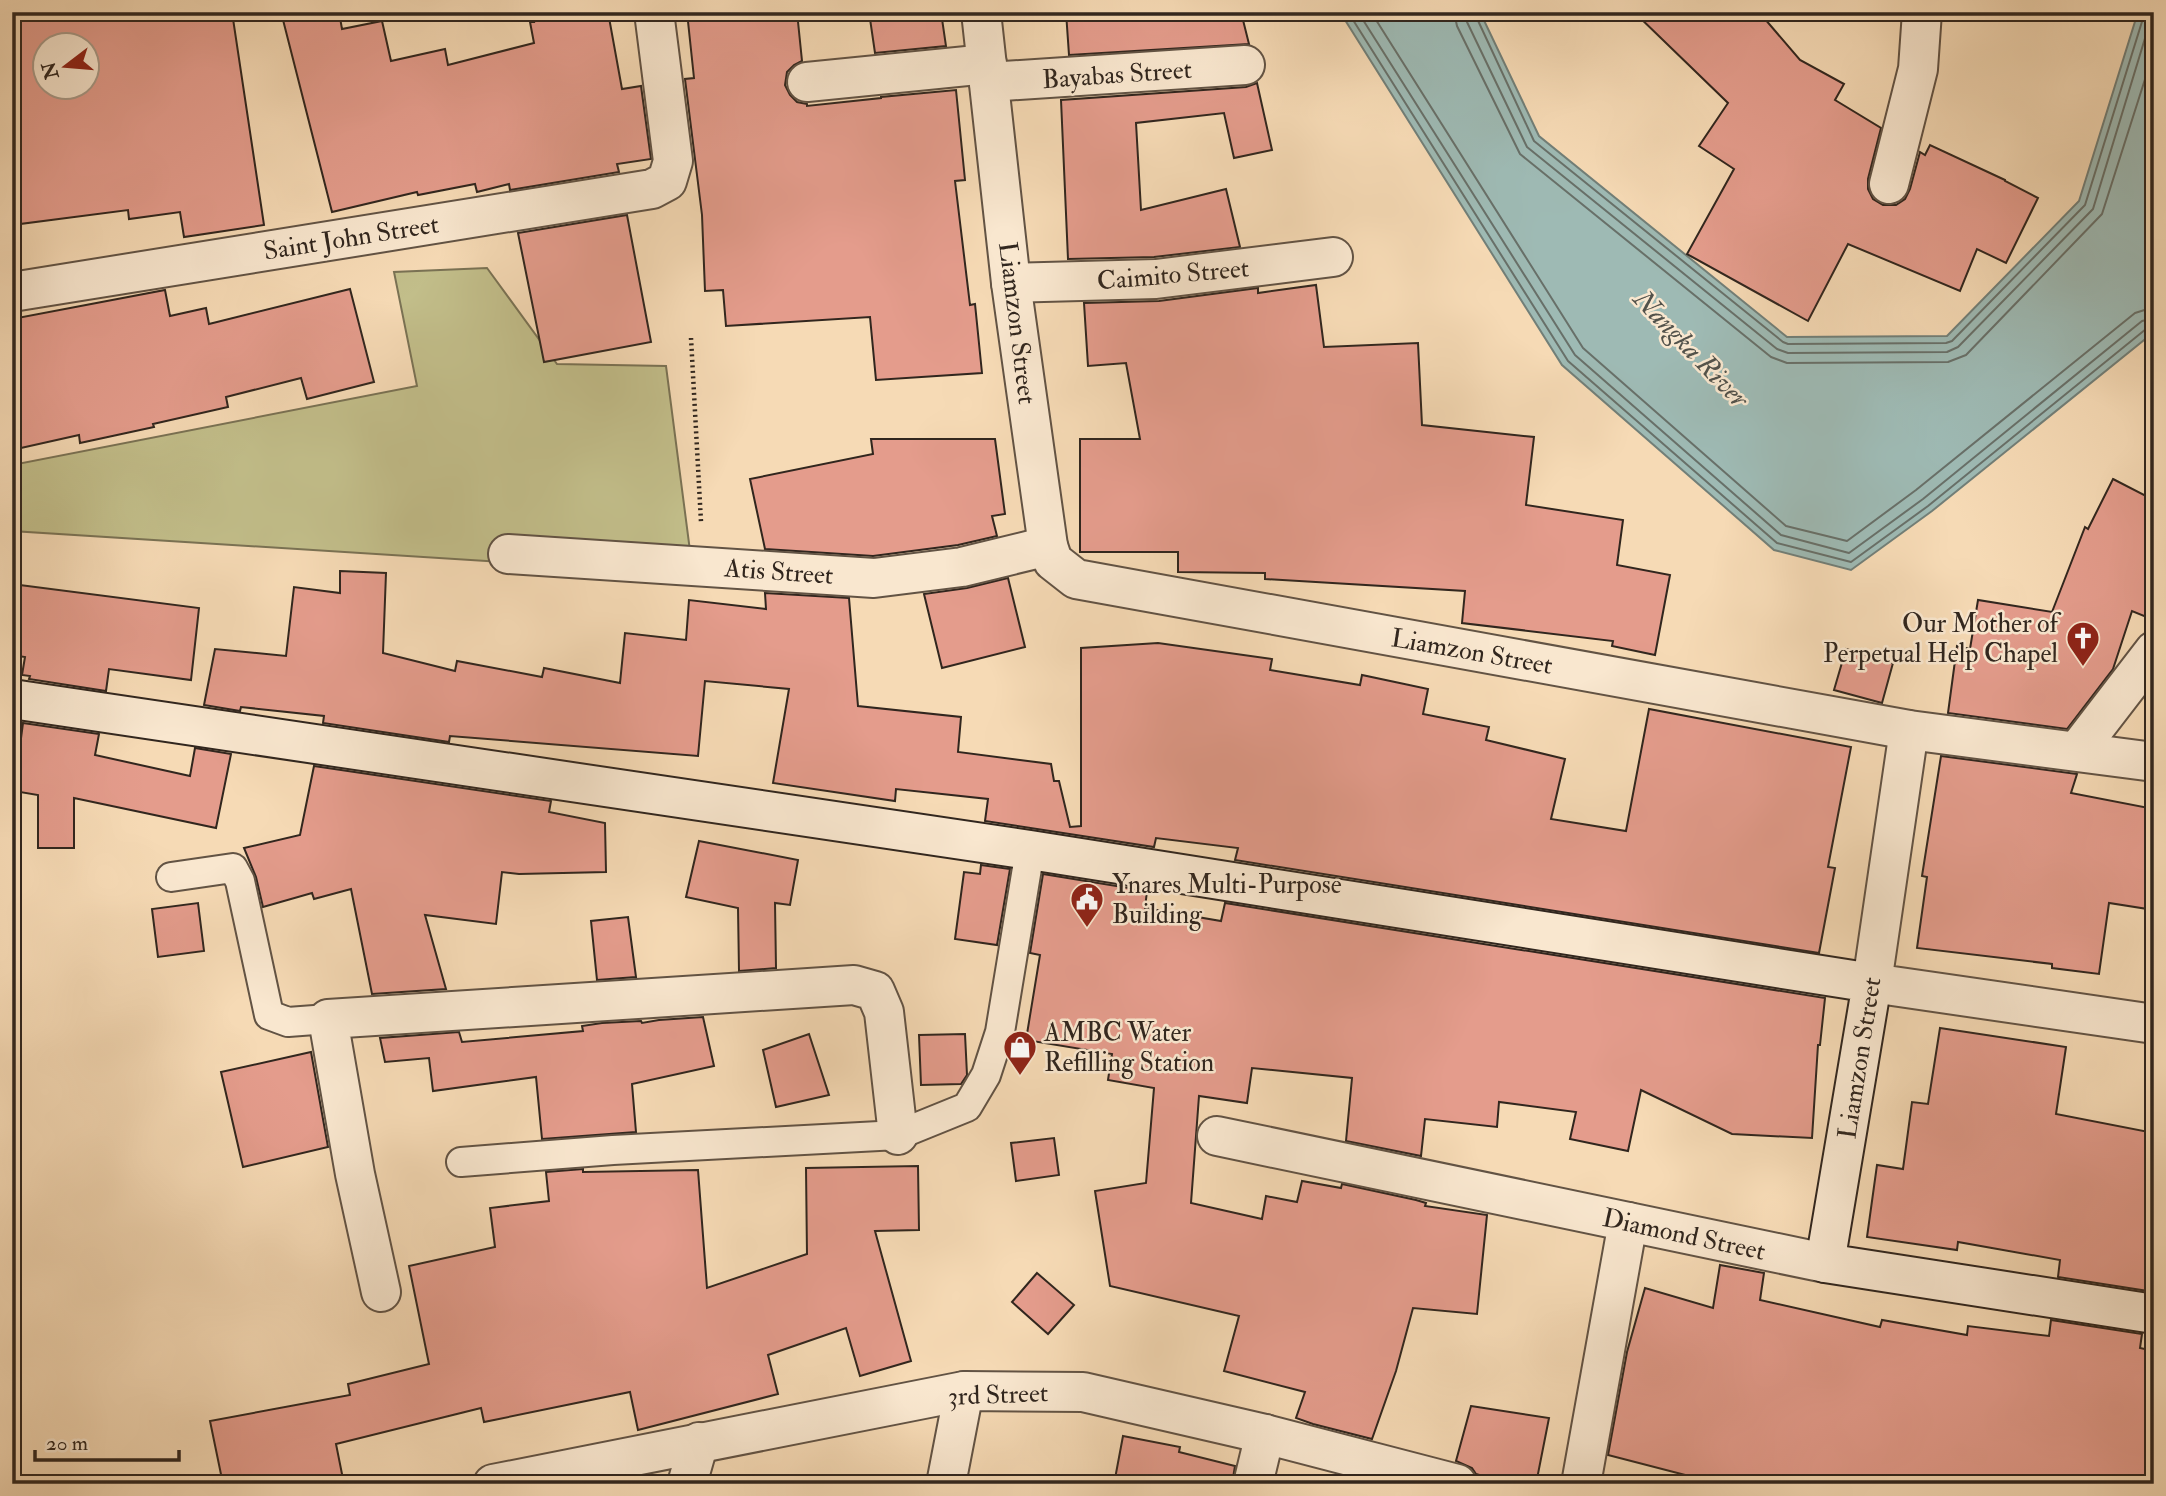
<svg xmlns="http://www.w3.org/2000/svg" width="2166" height="1496" font-family="'IM FELL Double Pica',serif">
<rect width="100%" height="100%" fill="#f6dab5"/>
<filter id="stains"><feTurbulence type="fractalNoise" baseFrequency=".00286" numOctaves="4"/><feColorMatrix values="0 0 0 0 .2 0 0 0 0 .09 0 0 0 0 .02 0 0 0 .5 -.17"/></filter>
<radialGradient id="worn" r=".72"><stop offset=".6" stop-color="#630" stop-opacity="0"/><stop offset="1" stop-color="#630" stop-opacity=".3"/></radialGradient>
<polygon fill="#c2be8a" stroke="#7a7254" stroke-width="2" points="487,268 557,364 666,366 693,574 12,531 12,465 417,386 394,272"/>
<polygon fill="#9ebab4" stroke="#727f78" stroke-width="2" points="1340,12 1480,12 1539,136 1787,337 1947,336 2079,201 2138,12 2154,12 2154,332 1932,511 1851,570 1774,550 1562,365"/>
<g fill="none" stroke-linecap="round" stroke-linejoin="round">
<g stroke="#687069" stroke-width="2">
<polyline points="1348,12 1568,361 1777,543 1851,562 1928,506 2146,329 2154,327"/>
<polyline points="1358,12 1575,355 1781,535 1849,553 1923,499 2142,321 2154,318"/>
<polyline points="1371,12 1583,348 1786,526 1847,541 1916,490 2135,313 2154,307"/>
<polyline points="1454,12 1457,26 1520,154 1771,357 1787,363 1948,362 1966,355 2102,214 2154,51"/>
<polyline points="1465,12 1467,22 1527,147 1777,349 1788,353 1947,352 1958,347 2093,209 2153,12"/>
<polyline points="1474,12 1534,141 1783,342 1788,344 1946,343 1952,341 2085,205 2145,12"/>
</g>
</g>
<g fill="#e49c8c" stroke="#31261e" stroke-width="2" fill-rule="evenodd">
<path d="M12 12H232L264 225 184 237 180 212 129 219 128 210 12 225ZM46 46H88V88H46Z"/>
<polygon points="281,12 339,12 342,29 382,21 391,61 445,49 448,65 534,43 530,22 534,22 532,12 608,12 622,89 641,86 651,159 617,164 619,172 510,190 509,184 477,192 475,184 418,195 417,192 332,212"/>
<polygon points="687,12 797,12 802,61 794,65 787,72 785,85 790,95 797,102 807,104 807,106 881,98 881,97 956,90 965,180 955,181 970,305 975,304 982,373 876,380 870,317 726,326 723,290 705,291 702,215 685,79 694,78"/>
<polygon points="869,12 941,12 946,46 875,53"/>
<polygon points="1066,12 1241,12 1249,44 1069,55"/>
<polygon points="1634,12 1759,12 1800,60 1844,84 1835,100 1881,128 1868,179 1868,189 1873,199 1883,205 1896,205 1905,199 1910,189 1920,152 1925,155 1930,145 2005,180 2005,181 2038,198 2006,263 1977,249 1960,291 1848,244 1808,321 1687,254 1734,169 1699,146 1728,103"/>
<polygon points="1257,83 1272,150 1234,158 1224,113 1136,123 1141,210 1226,189 1240,247 1154,257 1068,259 1061,100 1246,87"/>
<polygon points="627,215 651,342 544,362 518,233"/>
<polygon points="1316,285 1324,347 1418,343 1422,425 1534,437 1526,505 1623,520 1617,565 1670,575 1655,655 1612,646 1613,641 1462,623 1465,591 1265,579 1265,573 1178,572 1178,552 1080,552 1080,439 1140,439 1126,363 1088,366 1084,303 1159,301 1258,288 1258,293"/>
<polygon points="350,289 374,382 307,399 301,378 226,397 228,407 153,424 154,427 80,443 79,435 12,450 12,319 165,290 170,316 206,308 209,324"/>
<polygon points="871,439 995,439 1005,514 992,516 997,536 958,545 873,556 765,549 750,479 873,454"/>
<polygon points="2113,479 2154,500 2154,620 2132,611 2113,669 2067,729 1948,713 1957,646 1970,649 1978,600 2052,612 2085,527 2088,529"/>
<polygon points="340,571 386,573 383,653 455,671 457,661 542,677 544,668 620,683 625,633 686,640 689,600 766,609 765,593 849,598 858,706 961,717 958,752 1051,764 1054,781 1059,781 1070,827 1081,826 1081,648 1158,643 1272,659 1270,670 1360,685 1362,675 1428,689 1423,714 1489,727 1486,740 1565,759 1551,819 1626,831 1649,709 1851,747 1828,867 1835,868 1819,953 1235,860 1238,848 1156,838 1154,847 985,821 988,799 896,789 895,801 773,783 789,689 705,681 698,756 450,736 449,742 323,723 324,716 241,707 240,711 204,705 215,649 286,656 294,587 340,593"/>
<polygon points="1008,578 1025,647 942,668 924,594 967,588"/>
<polygon points="12,584 199,608 191,680 109,669 106,691 29,679 30,676 22,675 25,657 12,655"/>
<polygon points="1846,649 1893,663 1882,703 1834,690"/>
<polygon points="23,723 99,734 95,755 190,776 195,748 231,754 216,828 74,798 74,848 38,848 38,795 14,791"/>
<polygon points="1941,756 2077,774 2071,793 2154,809 2154,910 2109,903 2099,974 2052,968 2052,964 1917,948 1927,877 1922,876"/>
<polygon points="314,766 551,801 549,812 605,823 606,872 519,874 502,872 496,924 425,915 446,989 372,994 351,889 314,899 312,893 263,907 256,877 244,848 300,835"/>
<polygon points="699,841 798,860 790,905 775,903 776,968 739,971 738,908 686,897"/>
<polygon points="981,865 1010,869 997,945 955,939 964,872 980,874"/>
<polygon points="1043,874 1147,891 1145,908 1221,921 1225,903 1825,998 1820,1045 1818,1045 1812,1138 1732,1134 1641,1090 1628,1151 1570,1139 1576,1112 1499,1102 1497,1127 1425,1119 1421,1156 1346,1141 1352,1078 1252,1068 1247,1103 1199,1096 1191,1203 1262,1219 1266,1196 1297,1202 1302,1181 1341,1188 1342,1184 1416,1200 1426,1203 1425,1206 1487,1215 1477,1314 1413,1308 1396,1371 1372,1439 1313,1424 1296,1418 1305,1392 1224,1371 1239,1316 1110,1286 1095,1191 1146,1183 1154,1088 1108,1080 1112,1054 1026,1040 1040,955 1030,953"/>
<polygon points="198,903 204,951 158,957 152,909"/>
<polygon points="628,917 636,977 597,980 591,921"/>
<polygon points="703,1017 714,1066 632,1084 636,1132 542,1139 536,1077 433,1091 429,1058 385,1062 380,1038 459,1032 462,1042 583,1031 582,1026 602,1023 641,1021 642,1023 659,1020"/>
<polygon points="1940,1028 2066,1047 2056,1114 2154,1133 2154,1247 2148,1291 2058,1277 2060,1260 1958,1242 1957,1250 1867,1237 1877,1165 1903,1169 1912,1102 1928,1104"/>
<polygon points="809,1034 829,1095 776,1107 763,1050"/>
<polygon points="965,1034 967,1075 961,1084 921,1085 919,1035"/>
<polygon points="311,1052 328,1147 243,1167 221,1072"/>
<polygon points="1054,1138 1059,1175 1016,1181 1011,1143"/>
<polygon points="918,1166 919,1230 875,1231 911,1361 860,1376 846,1328 768,1355 778,1394 638,1430 630,1392 484,1422 481,1408 336,1444 344,1484 223,1484 210,1421 350,1395 348,1384 429,1364 409,1266 495,1247 490,1208 549,1201 546,1172 583,1169 583,1172 698,1170 707,1288 807,1254 806,1168"/>
<polygon points="1720,1265 1764,1273 1760,1300 1880,1327 1882,1320 1967,1335 1968,1326 2049,1336 2051,1320 2142,1334 2140,1348 2154,1351 2154,1447 2146,1484 1720,1484 1608,1455 1627,1352 1645,1288 1713,1308"/>
<polygon points="1037,1273 1074,1305 1048,1334 1012,1302"/>
<polygon points="1471,1406 1549,1418 1536,1484 1510,1484 1476,1474 1472,1468 1456,1461"/>
<polygon points="1123,1436 1180,1447 1179,1452 1235,1466 1232,1484 1114,1484"/>
</g>
<g fill="none" stroke-linecap="round" stroke-linejoin="round">
<defs>
<g id="lane">
<polyline points="171,877 233,868 240,881 269,1015 288,1022 328,1019"/>
<polyline points="461,1162 613,1150 898,1135 967,1107 986,1075 1000,1032 1030,850"/>
</g>
<g id="street">
<polyline points="981,12 1011,283 1048,546 1053,561 1076,579 1909,730 2154,762"/>
<polyline points="807,82 987,64"/>
<polyline points="989,82 1245,65"/>
<polyline points="1889,184 1918,69 1922,12"/>
<polyline points="1011,283 1156,279 1333,257"/>
<polyline points="12,292 652,189 667,181 673,161 654,12"/>
<polyline points="508,554 874,578 962,567 1048,546"/>
<polyline points="1909,730 1872,983 2154,1024"/>
<polyline points="2077,751 2154,651"/>
<polyline points="1217,1136 1825,1263"/>
<polyline points="381,1292 355,1174 328,1019 854,985 875,991 884,1012 898,1135"/>
<polyline points="493,1484 964,1391 1083,1392 1265,1434 1457,1484"/>
<polyline points="687,1484 699,1442"/>
<polyline points="946,1484 964,1391"/>
<polyline points="1253,1484 1265,1434"/>
<polyline points="1581,1484 1628,1222"/>
</g>
<polyline id="secondary" points="12,699 1030,850 1872,983 1825,1263 2154,1314"/>
</defs>
<use href="#lane" stroke="#625344" stroke-width="32"/>
<use href="#street" stroke="#625344" stroke-width="42"/>
<use href="#secondary" stroke="#31261e" stroke-width="42"/>
<polyline stroke="#31261e" stroke-width="4.5" stroke-dasharray="2 3.5" stroke-linecap="butt" points="691,338 701,522"/>
<use href="#lane" stroke="#f9e7cf" stroke-width="28"/>
<use href="#street" stroke="#f9e7cf" stroke-width="38"/>
<use href="#secondary" stroke="#f9e7cf" stroke-width="38"/>
</g>
<defs>
<symbol id="church-pin" viewBox="-11 -11 22 30"><path d="M0 17L-7.5 6A9.5 9.5 0 1 1 7.5 6Z" fill="#8f2418" stroke="#f9e7cf"/><path d="M-1.2-6h2.4v3.5h3.3v2.4h-3.3V6h-2.4V-.1h-3.3v-2.4h3.3Z" fill="#fff"/></symbol>
<symbol id="civic-pin" viewBox="-11 -11 22 30"><path d="M0 17L-7.5 6A9.5 9.5 0 1 1 7.5 6Z" fill="#8f2418" stroke="#f9e7cf"/><path d="M-.6-6.5H3V-4.5H.6V-3L4-1V1h2V6H-6V1h2V-1L-.6-3ZM-1.2 2.5V6h2.4V2.5Z" fill="#fff"/></symbol>
<symbol id="shop-pin" viewBox="-11 -11 22 30"><path d="M0 17L-7.5 6A9.5 9.5 0 1 1 7.5 6Z" fill="#8f2418" stroke="#f9e7cf"/><path d="M-5-2.5h2.3a2.7 3.5 0 0 1 5.4 0H5L5.5 6h-11ZM-1.5-2.5h3a1.5 2.3 0 0 0-3 0Z" fill="#fff"/></symbol>
</defs>
<g fill-rule="evenodd">
<use href="#church-pin" x="2064" y="619" width="38" height="52"/>
<use href="#civic-pin" x="1068" y="880" width="38" height="52"/>
<use href="#shop-pin" x="1001" y="1028" width="38" height="52"/>
</g>
<g text-anchor="middle" stroke-width="5" stroke-linejoin="round" paint-order="stroke">
<g font-size="26" fill="#31261e" stroke="#f9e7cf">
<text transform="translate(1117 74) rotate(-4)" y="9">Bayabas Street</text>
<text transform="translate(351 237) rotate(-9)" y="9">Saint John Street</text>
<text transform="translate(1173 274) rotate(-5)" y="9">Caimito Street</text>
<text transform="translate(1018 323) rotate(83)" y="9">Liamzon Street</text>
<text transform="translate(779 571) rotate(4)" y="9">Atis Street</text>
<text transform="translate(1472 651) rotate(10)" y="9">Liamzon Street</text>
<text transform="translate(1859 1058) rotate(-81)" y="9">Liamzon Street</text>
<text transform="translate(1684 1234) rotate(12)" y="9">Diamond Street</text>
<text transform="translate(998 1394) rotate(-2)" y="9">3rd Street</text>
</g>
<g font-size="26" fill="#31261e" stroke="#f9e7cf" text-anchor="start">
<text x="2058" y="632" text-anchor="end">Our Mother of<tspan x="2058" dy="30">Perpetual Help Chapel</tspan></text>
<text x="1112" y="893">Ynares Multi-Purpose<tspan x="1112" dy="30">Building</tspan></text>
<text x="1044" y="1041">AMBC Water<tspan x="1044" dy="30">Refilling Station</tspan></text>
</g>
<g font-size="28" font-style="italic" fill="#52524b" stroke="#f9e7cf">
<text transform="translate(1692 348) rotate(46)" y="10">Nangka River</text>
</g>
</g>
<rect width="2166" height="1496" fill="none" stroke="#f6dab5" stroke-width="42"/>
<rect x="14" y="14" width="2138" height="1468" fill="none" stroke="#31261e" stroke-width="3.5"/>
<rect x="21" y="21" width="2124" height="1454" fill="none" stroke="#31261e" stroke-width="2"/>
<g transform="translate(66 66) rotate(254)"><circle r="33" fill="#f9e7cf" stroke="#a99a88" stroke-width="2"/>
<path d="M0-5L12 26L0 18L-12 26Z" fill="#8f2418"/>
<text y="-10" font-size="19" font-weight="bold" text-anchor="middle" fill="#31261e">N</text>
</g>
<path d="M35 1450v10h144v-10" fill="none" stroke="#31261e" stroke-width="3.5"/>
<text x="46" y="1450" font-size="21" fill="#31261e" stroke="#f9e7cf" stroke-width="5" paint-order="stroke">20 m</text>
<rect width="100%" height="100%" filter="url(#stains)"/>
<rect width="100%" height="100%" fill="url(#worn)"/>
</svg>
